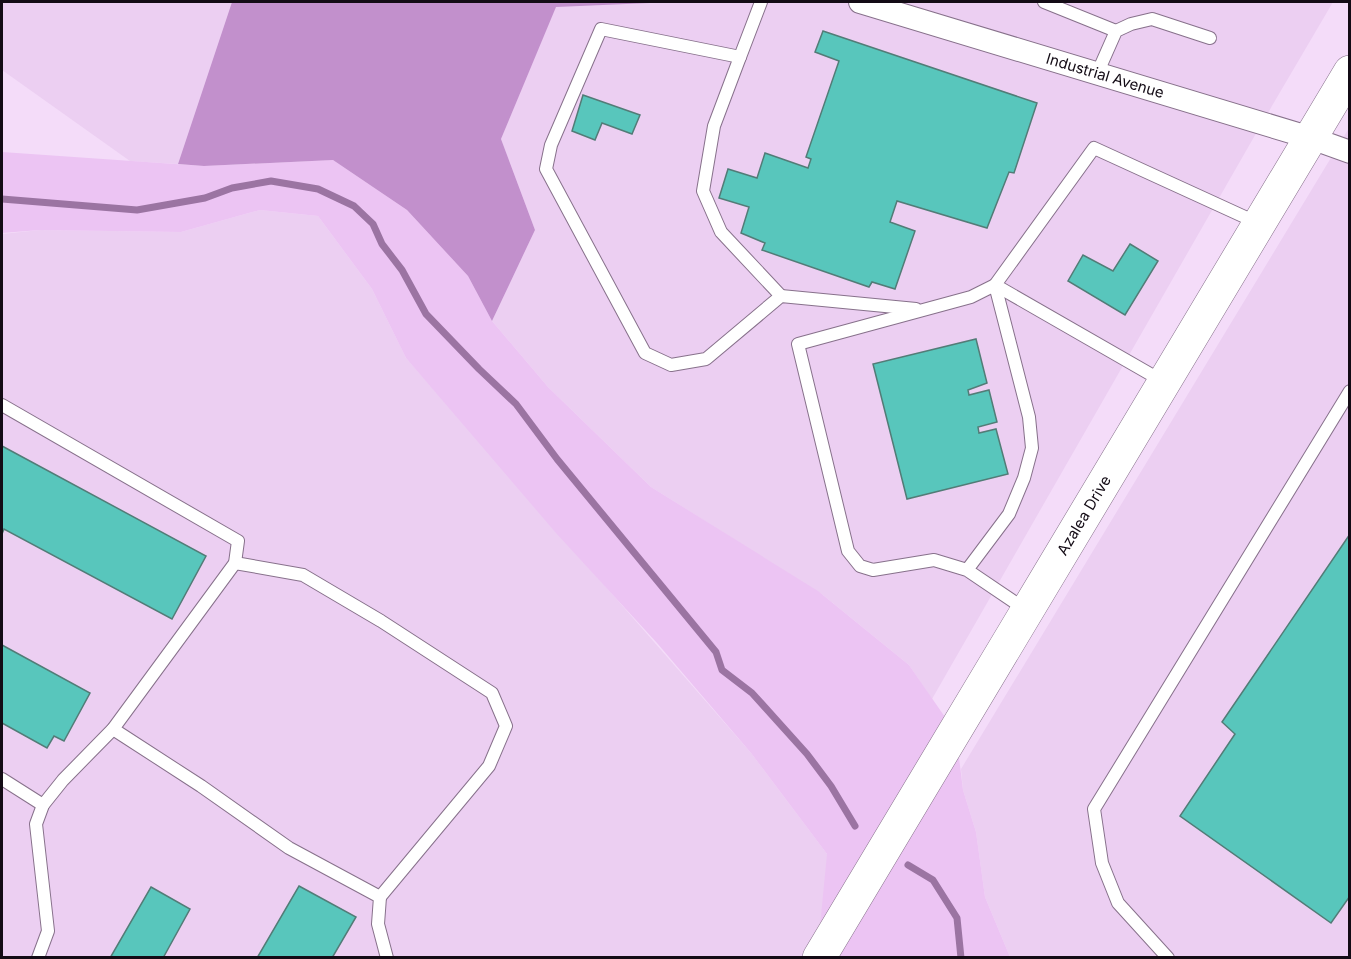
<svg xmlns="http://www.w3.org/2000/svg" width="1351" height="959" font-family="Inter,sans-serif">
<rect width="100%" height="100%" fill="#f4dcf9"/>
<g fill="#eccff2">
<polygon points="2,2 232,2 178,164 130,161 2,70"/>
<polygon points="673,2 1333,2 1262,123 932,699 909,665 823,595 651,487 548,387 492,321 535,230 501,139 556,6"/>
<polygon points="1349,128 1349,957 1010,957 985,897 976,832 963,790 961,769"/>
<polygon points="260,210 318,216 372,289 406,358 751,753 827,854 866,880 818,957 2,958 2,234 40,230 181,232"/>
</g>
<polygon fill="#ecc4f3" points="2,152 204,166 333,160 407,210 468,276 492,321 548,387 651,487 818,591 909,665 956,733 963,790 976,832 985,897 1010,957 817,957 827,854 751,753 657,643 556,533 406,358 372,289 318,216 260,210 181,232 40,230 2,233"/>
<polygon fill="#c290cc" points="232,2 673,2 556,7 501,139 535,230 492,321 468,276 407,210 333,160 204,166 178,164"/>
<g fill="none" stroke-linecap="round" stroke-linejoin="round">
<g stroke="#9b74a2" stroke-width="7">
<polyline points="2,199 137,210 205,198 232,188 271,181 318,189 354,206 373,224 382,244 402,270 426,314 479,369 516,404 557,459 716,652 722,670 752,693 807,754 831,786 855,826"/>
<polyline points="908,865 933,880 957,918 961,958"/>
</g>
</g>
<g fill="#58c6bc" stroke="#527c77" stroke-width="1.5">
<polygon points="823,31 1037,103 1014,173 1009,172 987,228 897,201 890,222 915,231 895,289 872,282 869,287 762,250 765,243 741,233 749,207 719,198 728,169 757,178 765,153 808,168 811,159 806,157 839,61 815,52"/>
<polygon points="583,95 640,115 632,134 602,123 595,140 572,131"/>
<polygon points="1130,244 1158,261 1125,315 1068,281 1083,255 1113,271"/>
<polygon points="976,339 987,383 968,390 969,395 989,390 997,422 978,427 979,433 996,429 1008,474 907,499 873,364"/>
<polygon points="2,446 206,556 172,619 4,529 2,534"/>
<polygon points="1350,534 1350,896 1331,923 1180,816 1235,734 1222,722"/>
<polygon points="2,645 90,693 64,741 54,736 47,748 2,723"/>
<polygon points="299,886 356,917 332,958 257,958"/>
<polygon points="151,887 190,909 163,958 110,958"/>
</g>
<g fill="none" stroke-linecap="round" stroke-linejoin="round">
<defs>
<g id="lane">
<polyline points="761,2 740,57 601,29 551,145 546,169 645,353 671,365 706,359 781,296 916,309"/>
<polyline points="1044,2 1116,31"/>
<polyline points="740,57 714,126 703,191 721,232 781,296"/>
<polyline points="1097,74 1116,31 1131,24 1152,19 1210,38"/>
<polyline points="1164,382 995,285 1094,148 1258,223"/>
<polyline points="2,405 238,541 235,563 113,729 63,780 43,805 36,824 48,931 38,958"/>
<polyline points="235,563 303,575 381,621 492,693 506,726 489,766 380,897"/>
<polyline points="967,570 1009,514 1024,478 1032,448 1029,417 995,285 971,297 798,344 848,551 860,566 873,570 934,560 967,570 1026,610"/>
<polyline points="113,729 201,786 289,848 380,897 378,924 387,958"/>
<polyline points="2,779 43,805"/>
<polyline points="1168,958 1118,903 1102,863 1094,809 1350,391"/>
</g>
<g id="street">
<path id="s1" d="M860 2 1311 138 1350 152"/>
</g>
<g id="secondary">
<path id="s2" d="M819 958 1350 72"/>
</g>
</defs>
<use href="#lane" stroke="#87718b" stroke-width="14"/>
<use href="#street" stroke="#87718b" stroke-width="24"/>
<use href="#secondary" stroke="#87718b" stroke-width="34"/>
<use href="#lane" stroke="#fff" stroke-width="12"/>
<use href="#street" stroke="#fff" stroke-width="22"/>
<use href="#secondary" stroke="#fff" stroke-width="33"/>
</g>
<g text-anchor="middle" stroke-width="5" stroke-linejoin="round" paint-order="stroke">
<g font-size="15" fill="#130b15" stroke="#f4dcf9">
<text dy="5" stroke="none"><textPath href="#s1" startOffset="256">Industrial Avenue</textPath></text>
<text dy="5" stroke="none"><textPath href="#s2" startOffset="516">Azalea Drive</textPath></text>
</g>
</g>
<rect width="1351" height="959" fill="none" stroke="#130b15" stroke-width="6"/>
</svg>
